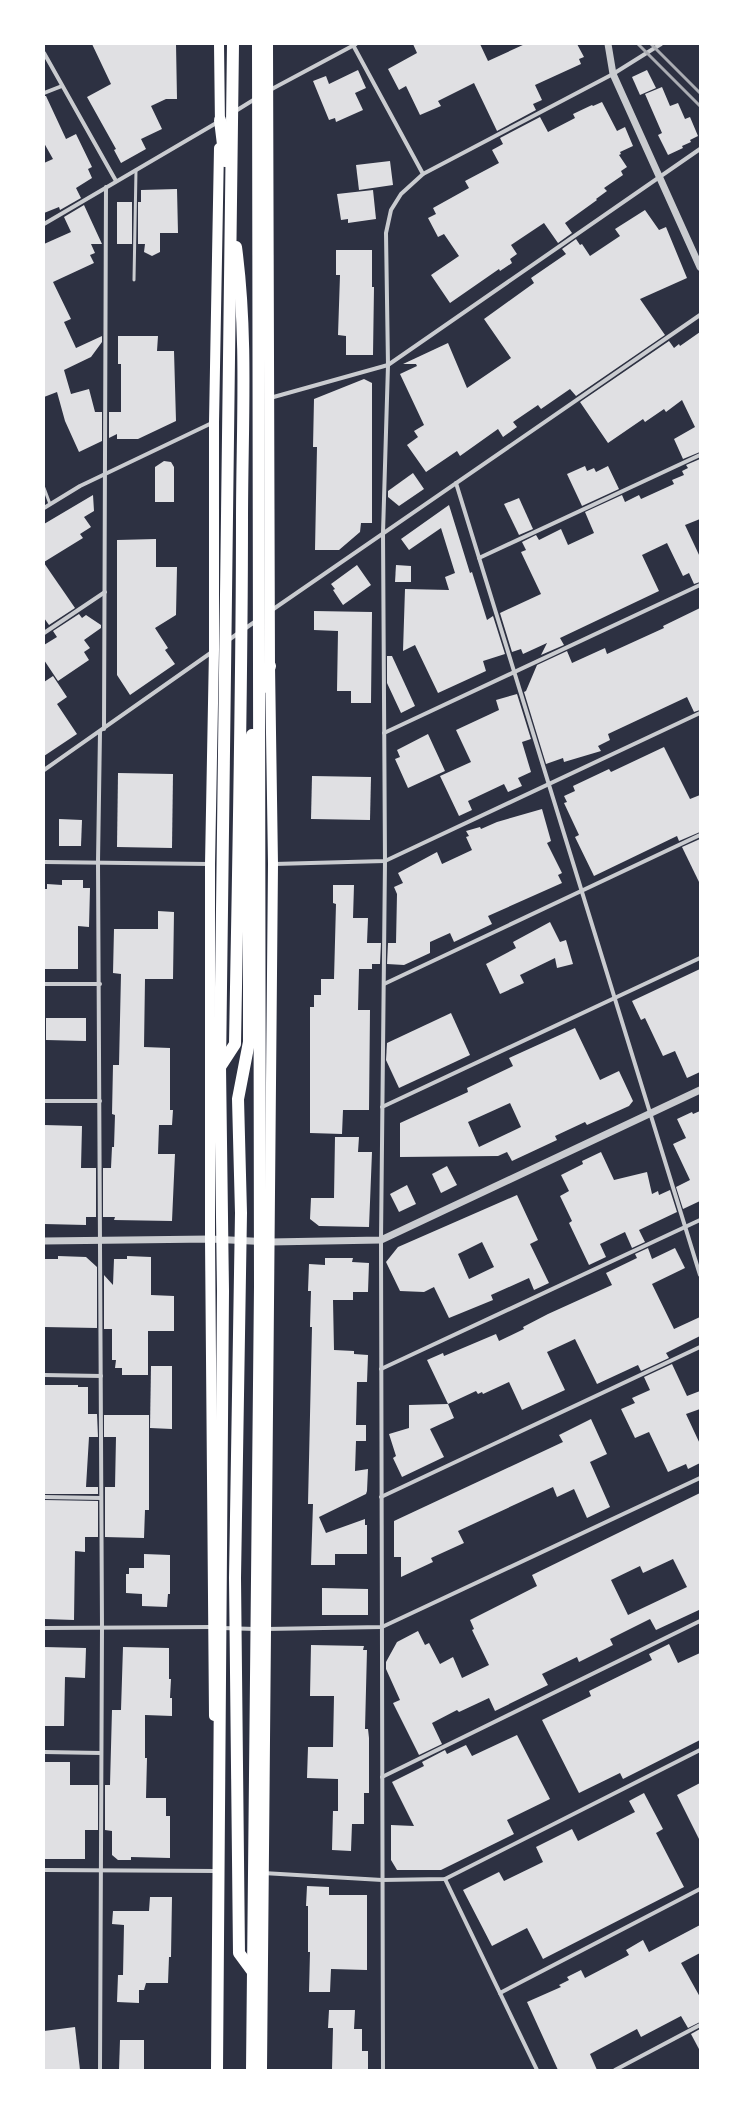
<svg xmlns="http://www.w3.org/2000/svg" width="744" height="2114" font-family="'Space Grotesk',sans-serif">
<rect width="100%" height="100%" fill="#2d3142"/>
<g fill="#e0e0e3" fill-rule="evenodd">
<polygon points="92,44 176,44 177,99 166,99 151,106 162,129 141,139 146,149 121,163 114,150 116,149 87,97 111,84"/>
<polygon points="413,44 480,44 488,61 525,44 577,44 584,57 579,59 581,64 535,85 542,100 533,104 536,110 497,131 474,83 438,101 441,106 420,115 406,86 399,90 388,69 417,53"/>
<polygon points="358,70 366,88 355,93 363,110 336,122 335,118 329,120 313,81 326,76 329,84"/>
<polygon points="647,70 656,88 640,95 632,77"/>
<polygon points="662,87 670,106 678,103 685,119 690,117 698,136 690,140 691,142 682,146 683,148 668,155 658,135 662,133 645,94"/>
<polygon points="44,96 46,96 66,139 76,134 92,167 88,169 92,178 76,188 81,198 60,210 59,207 44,213 44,163 53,159 44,143"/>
<polygon points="602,102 617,131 625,127 633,146 620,152 621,154 619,155 627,167 621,171 623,175 604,188 607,191 596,199 597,200 565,223 572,233 558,243 544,223 511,245 517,254 510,259 512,263 500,271 499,269 450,303 431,275 459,256 444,234 438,237 428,218 436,214 433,208 469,188 465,181 499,163 492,150 503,144 500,138 540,117 548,132 575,118 573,114 592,105 593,106"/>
<polygon points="390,161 393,185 359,190 356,165"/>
<polygon points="177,189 178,233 160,233 160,252 152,256 144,252 145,244 138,244 138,202 141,202 141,190"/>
<polygon points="373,190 376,219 348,223 348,219 341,220 337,194"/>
<rect x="117" y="202" width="15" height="42"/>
<polygon points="84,205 102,244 91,244 95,253 90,255 94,263 53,282 71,319 64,322 76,348 102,336 102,342 91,357 64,370 71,394 89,389 95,412 102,412 102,441 79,452 65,421 57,392 44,397 44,244 71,232 64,217"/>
<polygon points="645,210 659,230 666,227 687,278 640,299 665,335 576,396 570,389 541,409 538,405 513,422 517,427 503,437 498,429 460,456 457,451 426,472 407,445 418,437 414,431 424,425 400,374 417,366 416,364 403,364 448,343 467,388 511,358 484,319 534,283 531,278 566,254 562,249 576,239 580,245 582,244 590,256 620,236 615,229"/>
<polygon points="336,250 372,250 372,287 374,287 373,355 346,355 346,336 338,335 340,275 336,275"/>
<polygon points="700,332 700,452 683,459 674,439 695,427 682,400 666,412 664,409 645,422 643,419 608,443 580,402 669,341 674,348 679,344 680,346"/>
<polygon points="118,336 158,336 157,351 174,351 176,421 138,439 117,439 117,434 109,438 109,412 121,412 121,364 118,364"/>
<polygon points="364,379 372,383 372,523 361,523 360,532 339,550 315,550 317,447 313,447 314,399"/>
<polygon points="700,459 700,519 685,525 700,557 700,582 694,584 689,573 683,576 667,543 642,555 659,591 560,638 564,645 541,655 547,643 523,654 521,649 512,652 500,613 541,594 521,552 526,550 522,542 536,535 539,540 561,529 568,545 594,533 585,512 622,495 625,502 639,495 641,499 674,484 672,480 684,475 682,471 688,468 686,465"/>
<polygon points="164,461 171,462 174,467 174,502 155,502 155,467"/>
<polygon points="585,466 587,471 594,468 596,472 608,466 619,489 582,506 567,474"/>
<polygon points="413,473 424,489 399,506 388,497 388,491"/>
<polygon points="93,495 94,511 84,517 91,527 80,534 83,538 44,562 44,524"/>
<polygon points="519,498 533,529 519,535 504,504"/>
<polygon points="449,505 470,573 472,572 487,620 493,616 505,654 483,661 486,671 438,693 415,645 403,651 405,589 449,590 445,577 455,573 441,528 409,550 401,539"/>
<polygon points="156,539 156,567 177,567 176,615 155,628 168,648 165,650 175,664 130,695 117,675 117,540"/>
<polygon points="44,563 75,608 49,625 44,618"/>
<polygon points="357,565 371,585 343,605 333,590 335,589 331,584"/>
<polygon points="396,565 411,566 411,582 395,582"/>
<polygon points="700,608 700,710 694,712 687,697 608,734 610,740 598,746 601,751 564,762 563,758 546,764 524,692 526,691 537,665 567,651 572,663 605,648 607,654 664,628 663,626"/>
<polygon points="314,611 372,612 371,703 351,703 351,691 337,691 338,631 314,630"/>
<polygon points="79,614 82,618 86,615 101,625 101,628 84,640 90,648 84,652 89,660 58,681 44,660 44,645 57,637 53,631"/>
<polygon points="387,656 392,656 415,706 401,713 387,683"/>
<polygon points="53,676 67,697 57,704 77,734 44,756 44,682"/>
<polygon points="517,694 531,739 522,742 531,772 518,778 522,786 508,792 504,784 468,801 472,810 459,816 440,776 471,762 456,730 499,710 496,700"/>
<polygon points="428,734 445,771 408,788 395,759 400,757 397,750"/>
<polygon points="664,747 690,799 700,795 700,832 679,841 677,836 594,876 575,837 579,835 564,803 567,802 564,796 575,791 573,786 609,769 611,772"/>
<polygon points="118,773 173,774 172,848 117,847"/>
<polygon points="312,776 371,777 370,820 311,819"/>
<polygon points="542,809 551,841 547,843 562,873 558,875 562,883 488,916 492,924 454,942 450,933 430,942 430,953 404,965 387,964 388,943 396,943 397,894 394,887 403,883 398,873 437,852 442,864 472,850 466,837 469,836 466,831 480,827 481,829 497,822"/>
<polygon points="59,819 82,820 81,846 59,846"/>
<polygon points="700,839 700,884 682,847"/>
<polygon points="62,880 83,880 83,888 90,888 89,927 78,926 78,969 45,969 45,889 47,889 47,884 62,885"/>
<polygon points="333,885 354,885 353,918 368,918 367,943 381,943 380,964 372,964 372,969 359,969 358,1010 370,1010 369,1110 343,1110 342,1134 310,1133 310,1007 314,1007 314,995 321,995 321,979 334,979 336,904 333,903"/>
<polygon points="158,911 174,912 173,979 145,979 144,1047 170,1048 170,1110 173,1110 172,1125 159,1125 158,1154 175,1154 172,1221 114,1220 115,1217 103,1217 103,1168 111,1168 112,1147 114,1147 115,1115 112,1114 113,1065 119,1065 121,974 113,973 114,929 158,929"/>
<polygon points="550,922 560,942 566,940 573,964 557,968 555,958 520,975 524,983 500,994 486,964 516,948 513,942"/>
<polygon points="700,969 700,1072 687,1078 675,1051 663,1056 645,1018 641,1020 632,1001"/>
<polygon points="451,1013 470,1055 399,1088 386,1060 387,1043"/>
<polygon points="46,1018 86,1018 86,1041 46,1040"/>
<path d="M575 1028 600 1080 619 1071 633 1101 629 1106 587 1125 585 1122 555 1136 557 1140 512 1161 507 1152 498 1156 400 1157V1123L468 1092 467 1088 513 1066 509 1058ZM510 1103 521 1127 479 1147 468 1122Z"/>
<polygon points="700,1111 700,1201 683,1209 676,1187 690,1180 673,1144 686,1138 677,1119 692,1112 693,1114"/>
<polygon points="44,1125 82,1126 81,1168 96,1168 96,1217 86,1217 86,1225 44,1224"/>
<polygon points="335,1137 359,1137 358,1152 372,1152 369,1227 319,1226 310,1219 311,1198 334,1198"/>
<polygon points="601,1152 614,1180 647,1172 652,1194 658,1191 659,1195 670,1190 677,1212 639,1230 645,1242 632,1248 625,1232 600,1244 606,1257 589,1265 569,1223 572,1221 560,1196 569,1191 561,1175 583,1164 582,1161"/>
<polygon points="447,1166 457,1185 441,1193 432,1174"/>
<polygon points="407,1185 416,1204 399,1212 390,1194"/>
<path d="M517 1195 538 1240 530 1244 549 1283 534 1290 529 1278 491 1295 493 1300 449 1318 434 1287 424 1292 400 1291 386 1262 398 1247ZM482 1242 494 1267 469 1279 458 1254Z"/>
<polygon points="648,1248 652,1259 675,1248 685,1268 652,1284 674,1329 700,1317 700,1336 666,1353 669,1358 641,1371 638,1365 597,1384 575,1339 547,1352 565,1390 522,1410 509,1382 483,1394 482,1392 478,1394 476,1391 448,1404 427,1360 443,1353 444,1356 496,1334 499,1341 524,1329 523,1327 548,1314 612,1285 606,1273 637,1258 635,1254"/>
<polygon points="58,1256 86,1257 97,1267 97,1328 44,1327 44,1259 58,1259"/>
<polygon points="127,1256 151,1257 151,1295 174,1296 174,1331 148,1331 148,1375 122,1375 122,1368 115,1368 116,1360 112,1360 112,1329 104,1329 104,1275 113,1285 114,1259 127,1259"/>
<polygon points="325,1258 353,1258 352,1262 369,1263 368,1292 353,1292 353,1300 333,1300 334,1350 354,1351 354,1354 368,1355 367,1382 357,1382 356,1425 366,1425 366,1441 356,1441 355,1471 368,1469 367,1491 366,1494 319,1517 326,1533 365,1519 365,1525 367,1525 367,1554 335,1554 335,1565 311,1565 313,1504 308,1504 312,1327 310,1327 311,1291 308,1291 309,1264 325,1265"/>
<polygon points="672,1364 687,1396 700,1391 700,1409 686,1414 700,1444 700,1463 688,1469 686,1464 668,1472 649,1432 635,1438 621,1409 635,1403 632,1398 650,1390 644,1377"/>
<polygon points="151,1366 172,1366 172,1429 150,1428"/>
<polygon points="44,1385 78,1385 78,1387 88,1387 88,1414 97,1414 98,1437 89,1437 86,1487 98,1487 98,1494 44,1494"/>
<polygon points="448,1404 454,1418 430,1429 444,1457 402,1477 393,1458 396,1456 389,1434 409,1428 409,1405"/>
<polygon points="104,1415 149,1415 149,1510 145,1510 144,1538 105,1537 105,1487 115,1487 116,1437 104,1437"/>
<polygon points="591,1419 607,1454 590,1462 610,1507 587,1518 574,1489 557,1497 553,1487 458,1531 464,1543 431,1558 433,1562 401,1577 401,1557 394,1557 394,1521 563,1442 559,1435"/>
<path d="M700 1493V1613L699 1610 656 1630 650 1619 610 1639 613 1645 579 1662 577 1657 542 1674 548 1685 495 1711 489 1698 459 1712 457 1710 432 1723 442 1744 419 1755 393 1703 400 1700 386 1669V1662L397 1642 418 1631 425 1645 429 1643 440 1664 453 1657 462 1678 489 1665 472 1630 474 1629 470 1620 537 1586 532 1575ZM673 1559 687 1587 628 1615 611 1580 640 1566 643 1573Z"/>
<polygon points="44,1500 98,1501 98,1537 85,1537 85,1552 75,1551 74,1620 44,1619"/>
<polygon points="144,1554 170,1555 170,1594 168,1594 167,1607 142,1606 142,1594 126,1593 126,1574 129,1574 129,1568 144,1568"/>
<polygon points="322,1588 368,1589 368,1615 322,1615"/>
<polygon points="669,1644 678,1663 700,1653 700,1740 623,1779 620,1773 579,1793 542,1720 591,1696 589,1691 652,1660 649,1654"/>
<polygon points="311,1645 364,1646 363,1650 367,1650 365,1729 368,1729 369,1738 369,1793 364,1793 364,1824 352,1824 351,1851 332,1850 333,1811 338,1811 338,1779 307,1778 308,1747 333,1747 334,1696 310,1696"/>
<polygon points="44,1647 86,1648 85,1678 65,1677 64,1726 44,1726"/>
<polygon points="123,1647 169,1648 169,1679 171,1679 170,1698 172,1698 172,1716 145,1715 145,1758 147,1758 146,1798 166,1798 166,1816 170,1816 170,1858 131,1857 131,1860 118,1860 112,1855 112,1831 105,1830 105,1785 110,1785 112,1710 121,1710"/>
<polygon points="517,1735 550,1799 507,1820 514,1834 441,1870 397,1870 391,1860 391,1825 414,1826 392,1782 424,1766 422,1762 445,1750 447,1754 466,1745 472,1756"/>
<polygon points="44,1762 70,1762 70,1785 98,1785 98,1830 85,1830 85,1859 44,1859"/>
<polygon points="700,1783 700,1841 677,1795"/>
<polygon points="644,1793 663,1829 656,1833 684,1887 543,1959 527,1928 492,1946 463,1890 499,1872 504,1881 543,1862 536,1847 572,1829 578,1841 635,1812 629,1801"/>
<polygon points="307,1886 329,1887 329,1895 367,1895 367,1970 331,1969 330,1992 309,1992 310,1952 308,1952 308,1906 306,1906"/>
<polygon points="150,1897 172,1897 171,1957 169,1957 168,1983 146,1983 144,1990 139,1990 139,2003 117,2002 118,1975 123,1975 124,1925 112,1924 113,1911 149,1911"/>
<polygon points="700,1925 700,1953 681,1963 700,1997 700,2022 688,2028 681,2016 641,2037 637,2029 590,2054 597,2070 558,2070 527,2002 561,1987 559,1985 569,1980 567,1977 581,1970 585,1978 629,1955 626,1950 643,1940 649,1952"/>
<polygon points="329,2010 355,2010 354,2029 362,2029 362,2051 368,2051 368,2070 332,2070 333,2028 328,2028"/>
<polygon points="75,2027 80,2070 44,2070 44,2031"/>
<polygon points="700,2029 700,2051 691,2034"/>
<polygon points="120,2040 144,2040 144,2070 119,2070"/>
</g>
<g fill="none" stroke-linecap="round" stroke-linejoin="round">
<g stroke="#caccd0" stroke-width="3">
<polyline points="134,280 136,170"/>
<polyline points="44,488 50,504"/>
</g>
<g stroke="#caccd0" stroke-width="4">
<polyline points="353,45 423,174"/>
<polyline points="44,53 116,181"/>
<polyline points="270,90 356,44"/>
<polyline points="44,93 62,86"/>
<polyline points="234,112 255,99"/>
<polyline points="44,224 218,122"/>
<polyline points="270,398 388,365 700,149"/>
<polyline points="456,483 700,1275"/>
<polyline points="44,508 80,486 214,422"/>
<polyline points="479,558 700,455"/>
<polyline points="272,610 700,315"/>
<polyline points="44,633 105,592"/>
<polyline points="227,641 256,621"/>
<polyline points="104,729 106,187"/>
<polyline points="100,732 98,862 102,1628 100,2070"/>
<polyline points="384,733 700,585"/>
<polyline points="44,770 212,652"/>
<polyline points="44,862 209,864"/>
<polyline points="274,864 385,861 700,713"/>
<polyline points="44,984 100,984"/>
<polyline points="384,984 700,835"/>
<polyline points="44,1101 100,1101"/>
<polyline points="382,1107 700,958"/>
<polyline points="381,1369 700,1220"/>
<polyline points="44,1375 101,1376"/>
<polyline points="44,1497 101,1498"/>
<polyline points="381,1497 700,1347"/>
<polyline points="44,1628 213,1627"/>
<polyline points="222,1628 255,1629"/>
<polyline points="266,1629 382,1627 700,1478"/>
<polyline points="44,1752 101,1753"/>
<polyline points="382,1777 700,1621"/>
<polyline points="44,1870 216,1871"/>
<polyline points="263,1873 382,1880 445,1879 700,1750"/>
<polyline points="445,1879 537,2070"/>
<polyline points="500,1993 700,1889"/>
<polyline points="383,2070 381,1240 385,861 383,533 388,365 386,233 391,210 401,194 423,174 613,74 661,44"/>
<polyline points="615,2070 700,2025"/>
</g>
<g stroke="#caccd0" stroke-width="7">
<polyline points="608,44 613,74 700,267"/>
<polyline points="44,1241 210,1239 270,1242 381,1240 700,1090"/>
</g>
<g stroke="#fff" stroke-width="10">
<polyline points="219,44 220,126"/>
<polyline points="214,1716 210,1239 210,864 214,650 214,422 219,148"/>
<polyline points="262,2070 273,864 270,666 268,44"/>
</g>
<g stroke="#fff" stroke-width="12">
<polyline points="220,120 225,161"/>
<polyline points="262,688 270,666"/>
<polyline points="252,735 249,772 249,1042 238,1099 241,1213 235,1578 239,1953 253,1972"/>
<path d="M220 1067 235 1044C238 869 242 694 242 519 242 429 248 337 236 247"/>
<polyline points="217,2070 223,1291 220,1067 233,44"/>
<polyline points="252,2070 260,1286 258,44"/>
</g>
<g stroke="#abadb3" stroke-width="3">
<polyline points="638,44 700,106"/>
<polyline points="651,44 700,93"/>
</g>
</g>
<rect width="744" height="2114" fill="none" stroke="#ffffff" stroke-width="90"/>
</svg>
